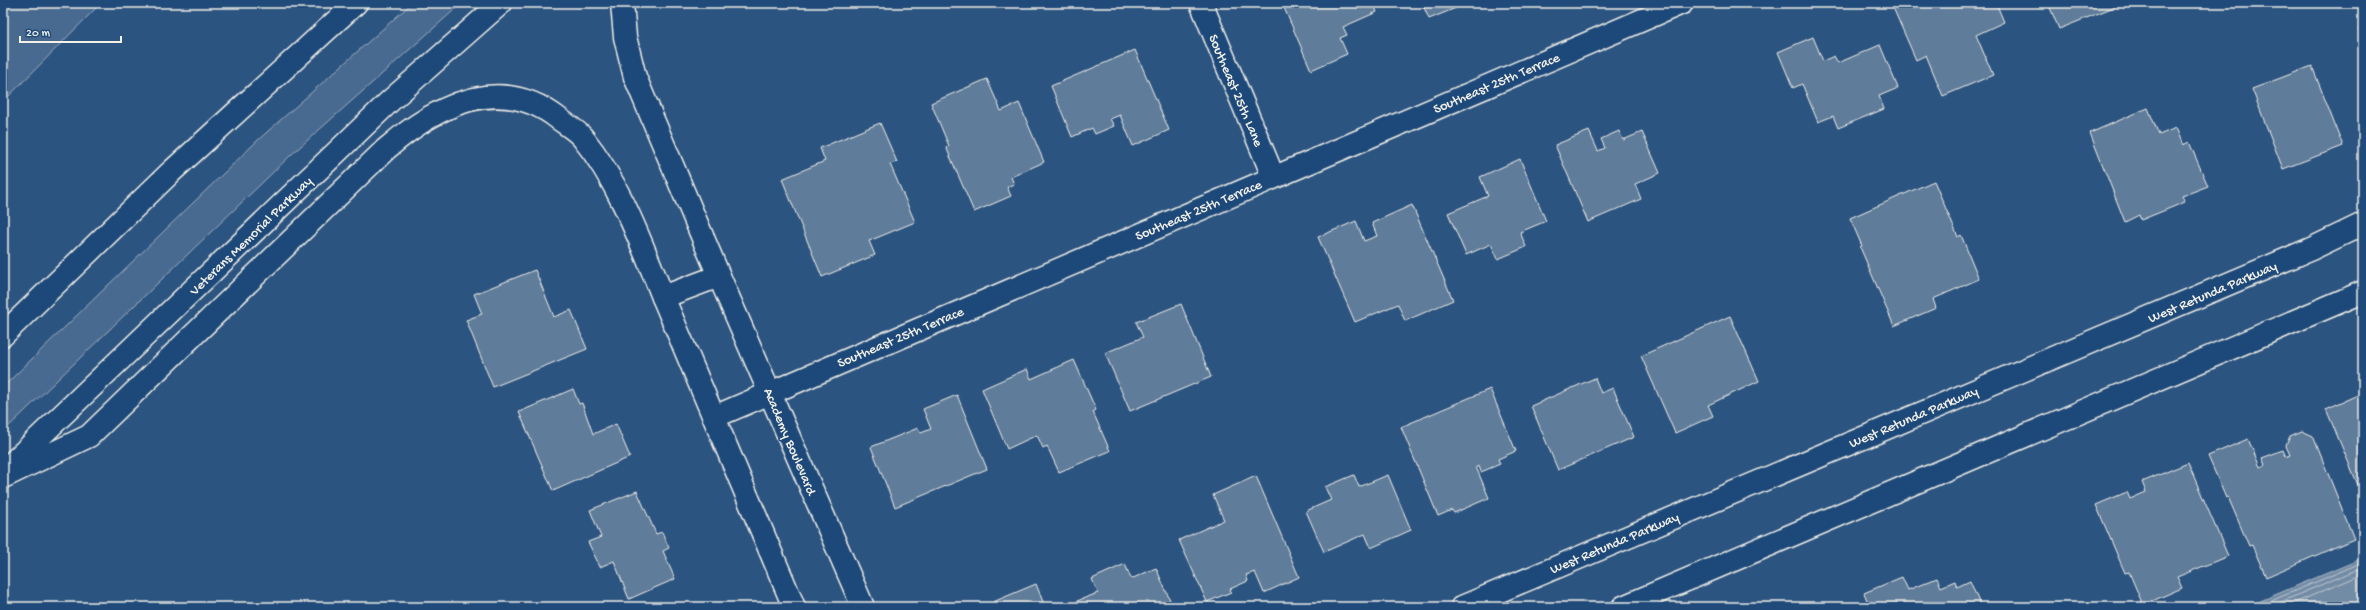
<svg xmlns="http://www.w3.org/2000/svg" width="2366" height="610" font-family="'Gochi Hand',sans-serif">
<rect width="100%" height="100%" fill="#2c5481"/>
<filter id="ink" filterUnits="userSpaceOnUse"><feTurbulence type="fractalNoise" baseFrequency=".025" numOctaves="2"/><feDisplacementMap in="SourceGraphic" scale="8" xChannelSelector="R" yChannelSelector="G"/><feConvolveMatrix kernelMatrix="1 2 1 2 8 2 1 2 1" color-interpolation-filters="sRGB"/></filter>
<g filter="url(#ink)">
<g fill="#496b90" stroke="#9eaebc">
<polygon points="3,3 101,3 3,102"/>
<polygon points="412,3 462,3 292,154 3,432 3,387 258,140"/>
</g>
<polygon fill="#738ca6" stroke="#a7b4c0" points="2363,558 2363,607 2246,607"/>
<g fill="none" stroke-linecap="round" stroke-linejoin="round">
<g stroke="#c0c9ce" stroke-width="1">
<polyline points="2257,607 2363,562"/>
<polyline points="2269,607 2363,567"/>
<polyline points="2285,607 2363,574"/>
</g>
</g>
<g fill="#5e7b9a" stroke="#f4f1e8">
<polygon points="1282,3 1373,3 1377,12 1343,27 1347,35 1340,38 1347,54 1311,70"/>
<polygon points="1422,3 1468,3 1429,19"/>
<polygon points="1891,3 1996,3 2004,22 1976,35 1993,75 1943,96 1926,55 1916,60"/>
<polygon points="2048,3 2118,3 2119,5 2059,29"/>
<polygon points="2363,24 2363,34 2358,29"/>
<polygon points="1813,37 1823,61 1834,56 1838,63 1880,45 1898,88 1879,96 1884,109 1838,128 1833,116 1818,122 1802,84 1793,88 1778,52"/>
<polygon points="1135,50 1169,130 1133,146 1120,115 1110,119 1114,126 1095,134 1092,128 1072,137 1051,86"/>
<polygon points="2312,66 2343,146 2283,169 2252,89"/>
<polygon points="987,79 1001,111 1019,103 1044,162 1011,177 1014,184 1007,187 1011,196 974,212 946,147 949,146 931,103"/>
<polygon points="2148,108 2159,135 2176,128 2183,145 2189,142 2208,186 2182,196 2185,202 2141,220 2139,215 2125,222 2090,133"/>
<polygon points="880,123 897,162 890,164 915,222 869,241 875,255 822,277 782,179 825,161 820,148"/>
<polygon points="1589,131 1598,151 1605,148 1601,139 1619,131 1623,140 1642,132 1660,173 1635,184 1641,199 1588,222 1555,145"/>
<polygon points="1520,159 1546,221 1520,232 1526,247 1498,259 1491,244 1466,255 1448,213 1488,196 1480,177"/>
<polygon points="1934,181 1958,237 1961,235 1979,279 1933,299 1936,308 1894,326 1860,247 1862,246 1850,218"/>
<polygon points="1412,205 1453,300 1405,321 1398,304 1355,322 1318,237 1356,221 1364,241 1377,236 1372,223"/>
<polygon points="535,270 554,317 571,310 587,349 493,387 466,320 482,314 474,294"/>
<polygon points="1181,304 1211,377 1130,411 1105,353 1143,337 1136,322"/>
<polygon points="1730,316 1759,381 1708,405 1713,416 1675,433 1641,356"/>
<polygon points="1074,360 1096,410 1093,412 1110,451 1059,472 1047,446 1043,448 1037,435 1007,449 982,389 1027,369 1031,379"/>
<polygon points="1595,378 1601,393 1613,388 1634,437 1558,470 1531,406"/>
<polygon points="573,389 579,404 582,403 593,434 616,424 630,457 553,491 519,412"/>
<polygon points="1490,389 1516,451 1498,459 1500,464 1481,472 1479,466 1476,467 1489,498 1454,513 1452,510 1438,516 1401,427"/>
<polygon points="2363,389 2363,491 2361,492 2326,409 2360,394 2359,391"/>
<polygon points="957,395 987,469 895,507 871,447 918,428 921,433 931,429 923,409"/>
<polygon points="2302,431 2313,436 2354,539 2266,577 2252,545 2249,546 2228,497 2226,498 2208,456 2248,439 2260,467 2265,465 2262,458 2283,450 2286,457 2290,455 2286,446 2290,436"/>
<polygon points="2188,463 2228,556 2177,577 2182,588 2143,605 2129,572 2125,573 2096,505 2127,492 2130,499 2146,492 2142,482"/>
<polygon points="1354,475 1359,487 1388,475 1411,530 1371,548 1365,534 1324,552 1306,511 1331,500 1325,487"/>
<polygon points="1256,476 1299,577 1264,593 1255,572 1246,575 1248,581 1230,589 1231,592 1207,602 1179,540 1224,520 1213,495"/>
<polygon points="637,491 656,534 662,532 669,548 663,551 675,579 629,599 614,561 600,567 588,542 601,537 590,510"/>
<polygon points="1125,564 1131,579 1156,568 1173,607 1079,607 1077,601 1098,593 1092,579"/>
<polygon points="1902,577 1908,590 1937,578 1941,587 1955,581 1957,587 1970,581 1981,607 1870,607 1864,593"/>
<polygon points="1036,584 1045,607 996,607 993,602"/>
</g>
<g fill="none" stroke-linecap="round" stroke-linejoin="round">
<defs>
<g id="street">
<polyline points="1201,3 1273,176"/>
<polyline points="714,417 1682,3"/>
<polyline points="1462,607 2311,249 2363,224"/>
<polyline points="1623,607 2363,292"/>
</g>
<polyline id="secondary" points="794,607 663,297 719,276 863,607"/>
<g id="highway">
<polyline points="622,3 625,37 635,77 719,276"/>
<polyline points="3,335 171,172 356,3"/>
<polyline points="7,468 390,101 501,3"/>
<path d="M3 477 89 436 386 149C436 106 499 72 559 119 567 125 577 131 583 138 620 184 641 243 663 297"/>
</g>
</defs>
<use href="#street" stroke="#f4f1e8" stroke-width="25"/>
<use href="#secondary" stroke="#f4f1e8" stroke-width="25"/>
<use href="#highway" stroke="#f4f1e8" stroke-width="25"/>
<use href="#street" stroke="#1f4a7a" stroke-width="22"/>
<use href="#secondary" stroke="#1f4a7a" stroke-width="22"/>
<use href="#highway" stroke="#1f4a7a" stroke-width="22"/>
</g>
</g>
<g text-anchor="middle" stroke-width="3" stroke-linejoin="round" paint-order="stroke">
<g font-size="14" fill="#f4f1e8" stroke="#1f4a7a">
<text transform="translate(1496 82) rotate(-23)" y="5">Southeast 25th Terrace</text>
<text transform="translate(1237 90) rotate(67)" y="5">Southeast 25th Lane</text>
<text transform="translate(1198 209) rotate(-23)" y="5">Southeast 25th Terrace</text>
<text transform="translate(250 235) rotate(-44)" y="5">Veterans Memorial Parkway</text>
<text transform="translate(2212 291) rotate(-23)" y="5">West Retunda Parkway</text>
<text transform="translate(900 336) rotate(-23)" y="5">Southeast 25th Terrace</text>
<text transform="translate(1913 416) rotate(-23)" y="5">West Retunda Parkway</text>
<text transform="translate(791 441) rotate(67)" y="5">Academy Boulevard</text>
<text transform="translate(1614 542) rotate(-23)" y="5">West Retunda Parkway</text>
</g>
</g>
<rect width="2366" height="610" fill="none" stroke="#1f4a7a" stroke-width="16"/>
<rect x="8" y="8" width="2350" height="594" fill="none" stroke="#f4f1e8" stroke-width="1.5" filter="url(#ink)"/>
<path d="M20 36v6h101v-6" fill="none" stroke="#f4f1e8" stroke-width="2"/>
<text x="26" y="36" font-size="12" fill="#f4f1e8" stroke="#1f4a7a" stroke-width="3" paint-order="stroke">20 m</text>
</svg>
